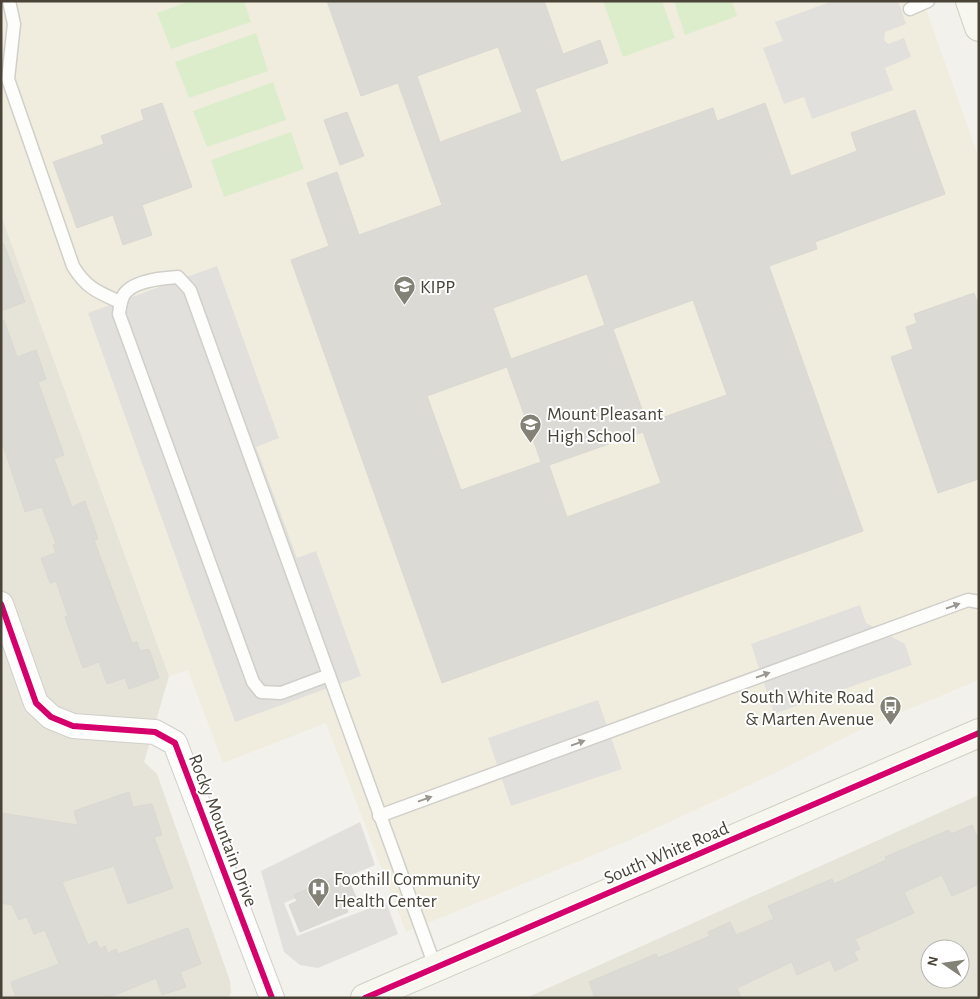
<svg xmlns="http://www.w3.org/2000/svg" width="980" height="999" font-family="'Alegreya Sans',sans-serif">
<rect width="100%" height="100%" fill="#f2f1ec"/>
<g fill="#e6e3d9" fill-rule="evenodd">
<polygon points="1,215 169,676 144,762 157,774 230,981 231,993 228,998 1,998"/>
<path d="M979 795V998H526ZM930 949H960V979H930Z"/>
</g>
<polygon fill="#f0edde" points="1,1 923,1 979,158 979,680 868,726 773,774 630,840 406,932 326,723 223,763 188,670 169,676 1,215"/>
<g fill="#dcedcc">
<polygon points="190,1 244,1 251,22 171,49 157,13"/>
<polygon points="603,1 662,1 675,38 623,57"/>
<polygon points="674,1 732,1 737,16 685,35"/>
<polygon points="256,33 268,71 189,98 175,62"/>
<polygon points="273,82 286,120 207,147 193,111"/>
<polygon points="291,132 304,169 224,197 211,160"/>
</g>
<g fill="#e1e0dc">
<polygon points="833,1 898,1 906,24 885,32 884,40 888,44 904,38 911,57 885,68 893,90 812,119 804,97 784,104 763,48 783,41 775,22"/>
<polygon points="217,266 279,438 256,447 297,558 316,551 361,676 235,722 88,313"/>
<polygon points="860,605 866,623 905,644 912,665 774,714 751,644"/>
<polygon points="598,700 622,769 511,806 488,738"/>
<polygon points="360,822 375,865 284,903 297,936 386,902 398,934 318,968 300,965 284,952 261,871"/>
</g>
<g fill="#dcdad4" stroke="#dad8d2" fill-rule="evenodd">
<path d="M327 1H544L563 54 600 40 608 63 535 89 561 162 713 108 717 121 765 103 791 176 857 151 851 133 915 110 945 194 815 242 817 249 769 266 863 531 442 683 291 260 329 246 307 183 337 172 359 235 442 205 398 83 361 96ZM498 47 522 112 440 142 417 76ZM587 274 605 325 511 359 493 308ZM693 300 727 395 647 423 613 329ZM507 367 541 462 461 490 427 396ZM643 432 661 483 567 517 549 465Z"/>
<polygon points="162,103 192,187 142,205 152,235 123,245 113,215 77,228 53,162 104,144 101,136 144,120 141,110"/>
<polygon points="347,112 364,156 340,165 324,120"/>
<polygon points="1,244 4,244 25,302 1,311"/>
<polygon points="974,293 979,307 979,479 938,493 891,357 913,349 906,327 917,323 914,314"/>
<polygon points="4,320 17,357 36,350 46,379 38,382 64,455 54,459 72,507 85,501 98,539 94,540 132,643 137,642 140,651 149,649 159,678 129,689 125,678 107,684 99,662 83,668 65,617 68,616 56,581 50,583 41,558 56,553 53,545 56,544 42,507 25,512 1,439 1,321"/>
<polygon points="129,792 133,807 152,804 162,835 154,837 173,888 128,904 114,866 62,882 88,945 96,941 100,949 105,946 108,953 116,949 118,954 188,928 201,964 180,972 186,987 162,995 156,978 108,998 16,998 11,982 59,964 45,930 34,934 27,917 19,920 12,905 1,903 1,813 78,825 74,811"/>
<polygon points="972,825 979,841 979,884 952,896 942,875 904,892 914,913 855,939 860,949 854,952 858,960 835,971 830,960 797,975 792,962 737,988 741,998 595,998 589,982 656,954 658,958 710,936 708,932 730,922 736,935 774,919 768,906 832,879 834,884 886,860 885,857 949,830 951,834"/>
<polygon points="345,873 356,897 344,902 348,912 300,932 289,905 297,901 294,895"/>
</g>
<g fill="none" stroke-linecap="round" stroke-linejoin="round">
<defs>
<g id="lane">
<path d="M9 1 14 24 8 79 73 266C86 288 98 292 120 302"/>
<polyline points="910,9 928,1"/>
<path d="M178 277 190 290 329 675 281 693 261 692 253 682 119 314C120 306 121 296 127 291 138 280 163 278 178 277Z"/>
<polyline points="329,675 436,969"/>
<polyline points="379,816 968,600 979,602"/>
</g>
<polyline id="street" points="1,604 36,703 51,717 73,726 155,732 175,743 272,998"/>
<g id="secondary">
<polyline points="970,1 979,27"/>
<polyline points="365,998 979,733"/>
</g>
</defs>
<use href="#lane" stroke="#d0cfc9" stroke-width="15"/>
<use href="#street" stroke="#d0cfc9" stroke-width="26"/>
<use href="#secondary" stroke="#d2cfc3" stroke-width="30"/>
<use href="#lane" stroke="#fdfdfc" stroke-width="12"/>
<use href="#street" stroke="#fdfdfc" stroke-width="24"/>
<use href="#secondary" stroke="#f7f6ef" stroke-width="28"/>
<defs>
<g id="cycleway">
<polyline points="1,604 36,703 51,717 73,726 155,732 175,743 272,998"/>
<polyline points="365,998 979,733"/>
</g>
</defs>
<use href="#cycleway" stroke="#fff" stroke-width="9"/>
<use href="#cycleway" stroke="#d6006c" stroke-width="6"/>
</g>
<defs><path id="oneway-solid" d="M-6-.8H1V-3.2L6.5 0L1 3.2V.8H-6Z" transform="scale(1.25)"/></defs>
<g fill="#9a9790">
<use href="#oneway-solid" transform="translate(953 606) rotate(-20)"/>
<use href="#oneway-solid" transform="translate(763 675) rotate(-20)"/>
<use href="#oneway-solid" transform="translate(578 743) rotate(-20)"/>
<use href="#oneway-solid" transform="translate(425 799) rotate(-20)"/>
</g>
<defs>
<symbol id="school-pin" viewBox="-11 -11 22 30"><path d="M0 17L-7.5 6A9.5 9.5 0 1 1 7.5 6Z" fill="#848176" stroke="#fff"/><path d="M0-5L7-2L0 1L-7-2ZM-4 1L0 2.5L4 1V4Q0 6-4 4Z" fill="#fff"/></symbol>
<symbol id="bus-pin" viewBox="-11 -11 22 30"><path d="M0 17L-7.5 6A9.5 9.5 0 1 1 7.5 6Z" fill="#848176" stroke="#fff"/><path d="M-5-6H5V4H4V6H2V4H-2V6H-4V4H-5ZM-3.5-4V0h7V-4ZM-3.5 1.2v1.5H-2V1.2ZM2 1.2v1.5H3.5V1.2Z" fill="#fff"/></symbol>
<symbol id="hospital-pin" viewBox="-11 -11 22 30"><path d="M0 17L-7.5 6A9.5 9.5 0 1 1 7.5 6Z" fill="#848176" stroke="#fff"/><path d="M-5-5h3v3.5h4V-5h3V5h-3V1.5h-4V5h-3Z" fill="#fff"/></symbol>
</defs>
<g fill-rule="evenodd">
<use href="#school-pin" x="392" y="274" width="25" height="34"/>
<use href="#school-pin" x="518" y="412" width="25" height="34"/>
<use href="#bus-pin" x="878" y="694" width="25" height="34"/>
<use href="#hospital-pin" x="306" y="876" width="25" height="34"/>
</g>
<g text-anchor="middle" stroke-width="4" stroke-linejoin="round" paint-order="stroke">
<g font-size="19" fill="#494437" stroke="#fff" text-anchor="start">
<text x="420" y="293">KIPP</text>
<text x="547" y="420">Mount Pleasant<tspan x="547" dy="22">High School</tspan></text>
<text x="874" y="703" text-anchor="end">South White Road<tspan x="874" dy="22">&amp; Marten Avenue</tspan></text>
<text x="334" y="885">Foothill Community<tspan x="334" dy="22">Health Center</tspan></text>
</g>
<g font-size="19" fill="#494437" stroke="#fff">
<text transform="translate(224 830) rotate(69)" y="7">Rocky Mountain Drive</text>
<text transform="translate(666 852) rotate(-23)" y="7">South White Road</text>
</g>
</g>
<rect width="980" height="999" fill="none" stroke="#494437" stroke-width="5"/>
<g transform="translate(945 964) rotate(283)"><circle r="24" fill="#ffffff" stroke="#b6b4af"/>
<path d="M0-4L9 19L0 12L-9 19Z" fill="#848176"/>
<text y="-8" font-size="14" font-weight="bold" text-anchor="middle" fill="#494437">N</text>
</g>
</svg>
